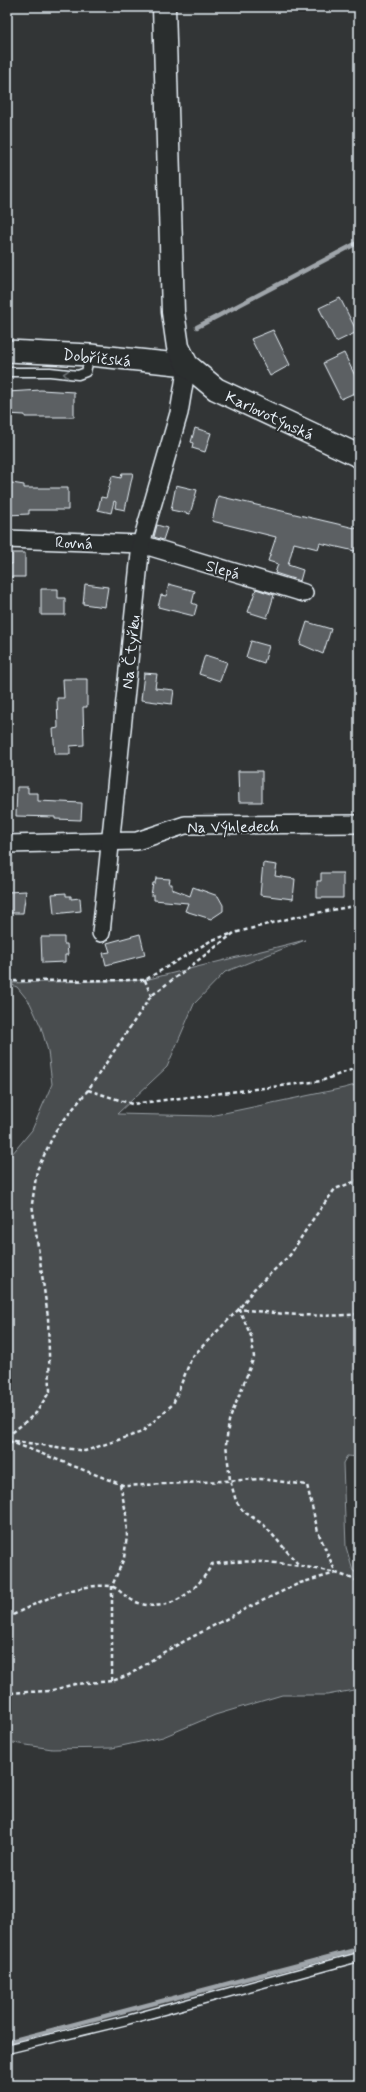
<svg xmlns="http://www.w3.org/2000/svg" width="366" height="2092" font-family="Mynerve,sans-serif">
<rect width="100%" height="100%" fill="#323536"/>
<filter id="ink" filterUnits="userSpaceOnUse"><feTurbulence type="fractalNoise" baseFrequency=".025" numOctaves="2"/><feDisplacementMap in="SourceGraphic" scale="8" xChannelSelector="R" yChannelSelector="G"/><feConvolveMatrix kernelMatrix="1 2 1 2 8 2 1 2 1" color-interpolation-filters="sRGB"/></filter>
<g filter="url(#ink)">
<polygon fill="#494d4f" stroke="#989fa4" points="305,940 225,972 194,1004 167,1067 117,1114 210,1116 344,1088 359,1084 359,1457 347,1456 343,1463 346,1547 353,1571 359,1574 359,1689 327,1695 282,1695 215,1715 163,1737 112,1748 52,1749 7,1742 7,1160 32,1130 52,1084 48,1051 41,1027 30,1003 17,987 7,983 145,980"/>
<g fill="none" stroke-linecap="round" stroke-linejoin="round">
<g stroke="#9fa5aa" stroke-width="4.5">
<polyline points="197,327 359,242"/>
<polyline points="7,2042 359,1949"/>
</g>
</g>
<g fill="#5c6063" stroke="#e8f1f8">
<polygon points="340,298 357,332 336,342 319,308"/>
<polygon points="273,330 290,365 270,376 251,339"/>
<polygon points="344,353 359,384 359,391 341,399 323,363"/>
<polygon points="41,390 74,392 74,417 25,417 25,415 7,414 7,392"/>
<polygon points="195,428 211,433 205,452 192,448 193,443 191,442"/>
<polygon points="122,473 133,473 125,510 115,508 116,502 114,501 111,513 98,510 101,497 106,498 112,476 121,478"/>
<polygon points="12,483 24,485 24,488 68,488 68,510 29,510 29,514 7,515 7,486"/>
<polygon points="176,485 197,490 190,514 171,510"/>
<polygon points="218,496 359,529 359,552 320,543 318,549 294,543 288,565 303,570 300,581 275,573 278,564 268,561 276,537 212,521"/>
<polygon points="157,525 167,528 163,540 154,537"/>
<polygon points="12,553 25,553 25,577 7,577 7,564 12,564"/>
<polygon points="85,584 108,587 105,607 83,604"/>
<polygon points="169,584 195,591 192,603 197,605 194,616 158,607 161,595 166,596"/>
<polygon points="41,589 58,589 58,598 65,598 65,615 41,615"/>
<polygon points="256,589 274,595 267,618 248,612"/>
<polygon points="307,622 331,629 323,654 300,644"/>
<polygon points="251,641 269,646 264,663 246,657"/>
<polygon points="205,655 227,662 220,681 199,674"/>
<polygon points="144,673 157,674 155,688 174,690 172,704 141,700"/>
<polygon points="63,679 87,679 87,707 83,707 84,745 70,746 70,754 55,754 53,729 58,728 57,698 64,698"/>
<polygon points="238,771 262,771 262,802 239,802"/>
<polygon points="17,787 28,787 28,793 38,793 38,801 82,803 81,820 55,819 55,817 16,816"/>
<polygon points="263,863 277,865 275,876 295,879 293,899 260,895"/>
<polygon points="321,873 343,873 343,898 317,898 317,881 321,881"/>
<polygon points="156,878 170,879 169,884 172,884 172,889 190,896 193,887 218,896 223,905 223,911 211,919 185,911 188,903 154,900 154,895 151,895 153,883 155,883"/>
<polygon points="26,891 23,913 7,913 7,892"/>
<polygon points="66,893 66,896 71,896 71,899 80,898 81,911 54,914 52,894"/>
<polygon points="140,934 145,955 106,965 103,953 110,952 107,943"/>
<polygon points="41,937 64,937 64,944 67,944 68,955 65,955 65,962 42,963"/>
</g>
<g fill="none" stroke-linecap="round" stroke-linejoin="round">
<defs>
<g id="service">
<polyline points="7,372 50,372 78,375 86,372 90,355"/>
<polyline points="7,2049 127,2020 359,1957"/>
</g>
<g id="minor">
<polyline points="7,539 141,544 304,593"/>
<polyline points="7,844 137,841 185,825 359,824"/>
<polyline points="101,933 141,544 179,413 187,365"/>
</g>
<polyline id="tertiary" points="7,351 90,355 187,365"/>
<polyline id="secondary" points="164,7 173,312 178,347 187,365 216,389 359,456"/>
</defs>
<use href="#service" stroke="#e8f1f8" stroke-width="11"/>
<use href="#minor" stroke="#e8f1f8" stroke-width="20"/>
<use href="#tertiary" stroke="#e8f1f8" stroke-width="24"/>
<use href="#secondary" stroke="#e8f1f8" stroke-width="25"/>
<g stroke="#e8f1f8" stroke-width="2.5" stroke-dasharray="4 3" stroke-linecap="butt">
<polyline points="145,980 151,996"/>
<polyline points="7,981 145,980 212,940 231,934"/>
<polyline points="88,1090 132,1104 321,1081 359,1067"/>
<polyline points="7,1437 36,1413 50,1391 48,1317 32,1204 37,1170 56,1130 88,1090 151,996 234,933 295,917 359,905"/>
<polyline points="7,1440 85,1451 142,1432 173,1404 192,1357 239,1309 254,1289 290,1255 311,1222 335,1189 359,1180"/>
<polyline points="9,1441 125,1486 261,1479 307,1485 318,1532 336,1573 359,1581"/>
<path d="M298 1564 264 1525 243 1511 236 1501 230 1480 226 1444 229 1421 254 1357 251 1336 239 1309C279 1314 319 1318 359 1314"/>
<path d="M7 1618C38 1602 75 1583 110 1586 117 1587 124 1596 130 1599 163 1618 197 1593 212 1564 254 1558 296 1564 336 1573L300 1583 245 1609 164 1652 129 1675 112 1681 75 1684 49 1691 7 1693"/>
<polyline points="112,1681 112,1586 124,1558 127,1536 126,1513 120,1484"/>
</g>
<use href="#service" stroke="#2a2d2e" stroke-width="8"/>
<use href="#minor" stroke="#2a2d2e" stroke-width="17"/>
<use href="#tertiary" stroke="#2a2d2e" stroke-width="21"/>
<use href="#secondary" stroke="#2a2d2e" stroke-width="22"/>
</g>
<defs><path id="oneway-chevron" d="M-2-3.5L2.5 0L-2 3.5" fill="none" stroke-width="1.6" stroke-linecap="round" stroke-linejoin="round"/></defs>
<use stroke="#6c7275" href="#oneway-chevron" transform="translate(66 374) rotate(-175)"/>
</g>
<g text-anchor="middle" stroke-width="4" stroke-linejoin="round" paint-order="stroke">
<g font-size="16" fill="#e8f1f8" stroke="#2a2d2e">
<text transform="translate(97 357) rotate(6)" y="6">Dobříčská</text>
<text transform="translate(270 415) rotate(25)" y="6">Karlovotýnská</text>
<text transform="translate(74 542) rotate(2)" y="6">Rovná</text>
<text transform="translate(223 569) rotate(16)" y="6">Slepá</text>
<text transform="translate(130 652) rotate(-84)" y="6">Na Čtyřku</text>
<text transform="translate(233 826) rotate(-1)" y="6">Na Výhledech</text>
</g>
</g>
<rect width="366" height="2092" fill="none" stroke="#2a2d2e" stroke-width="24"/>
<rect x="12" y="12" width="342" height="2068" fill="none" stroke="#e8f1f8" stroke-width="1.5" filter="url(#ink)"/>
</svg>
